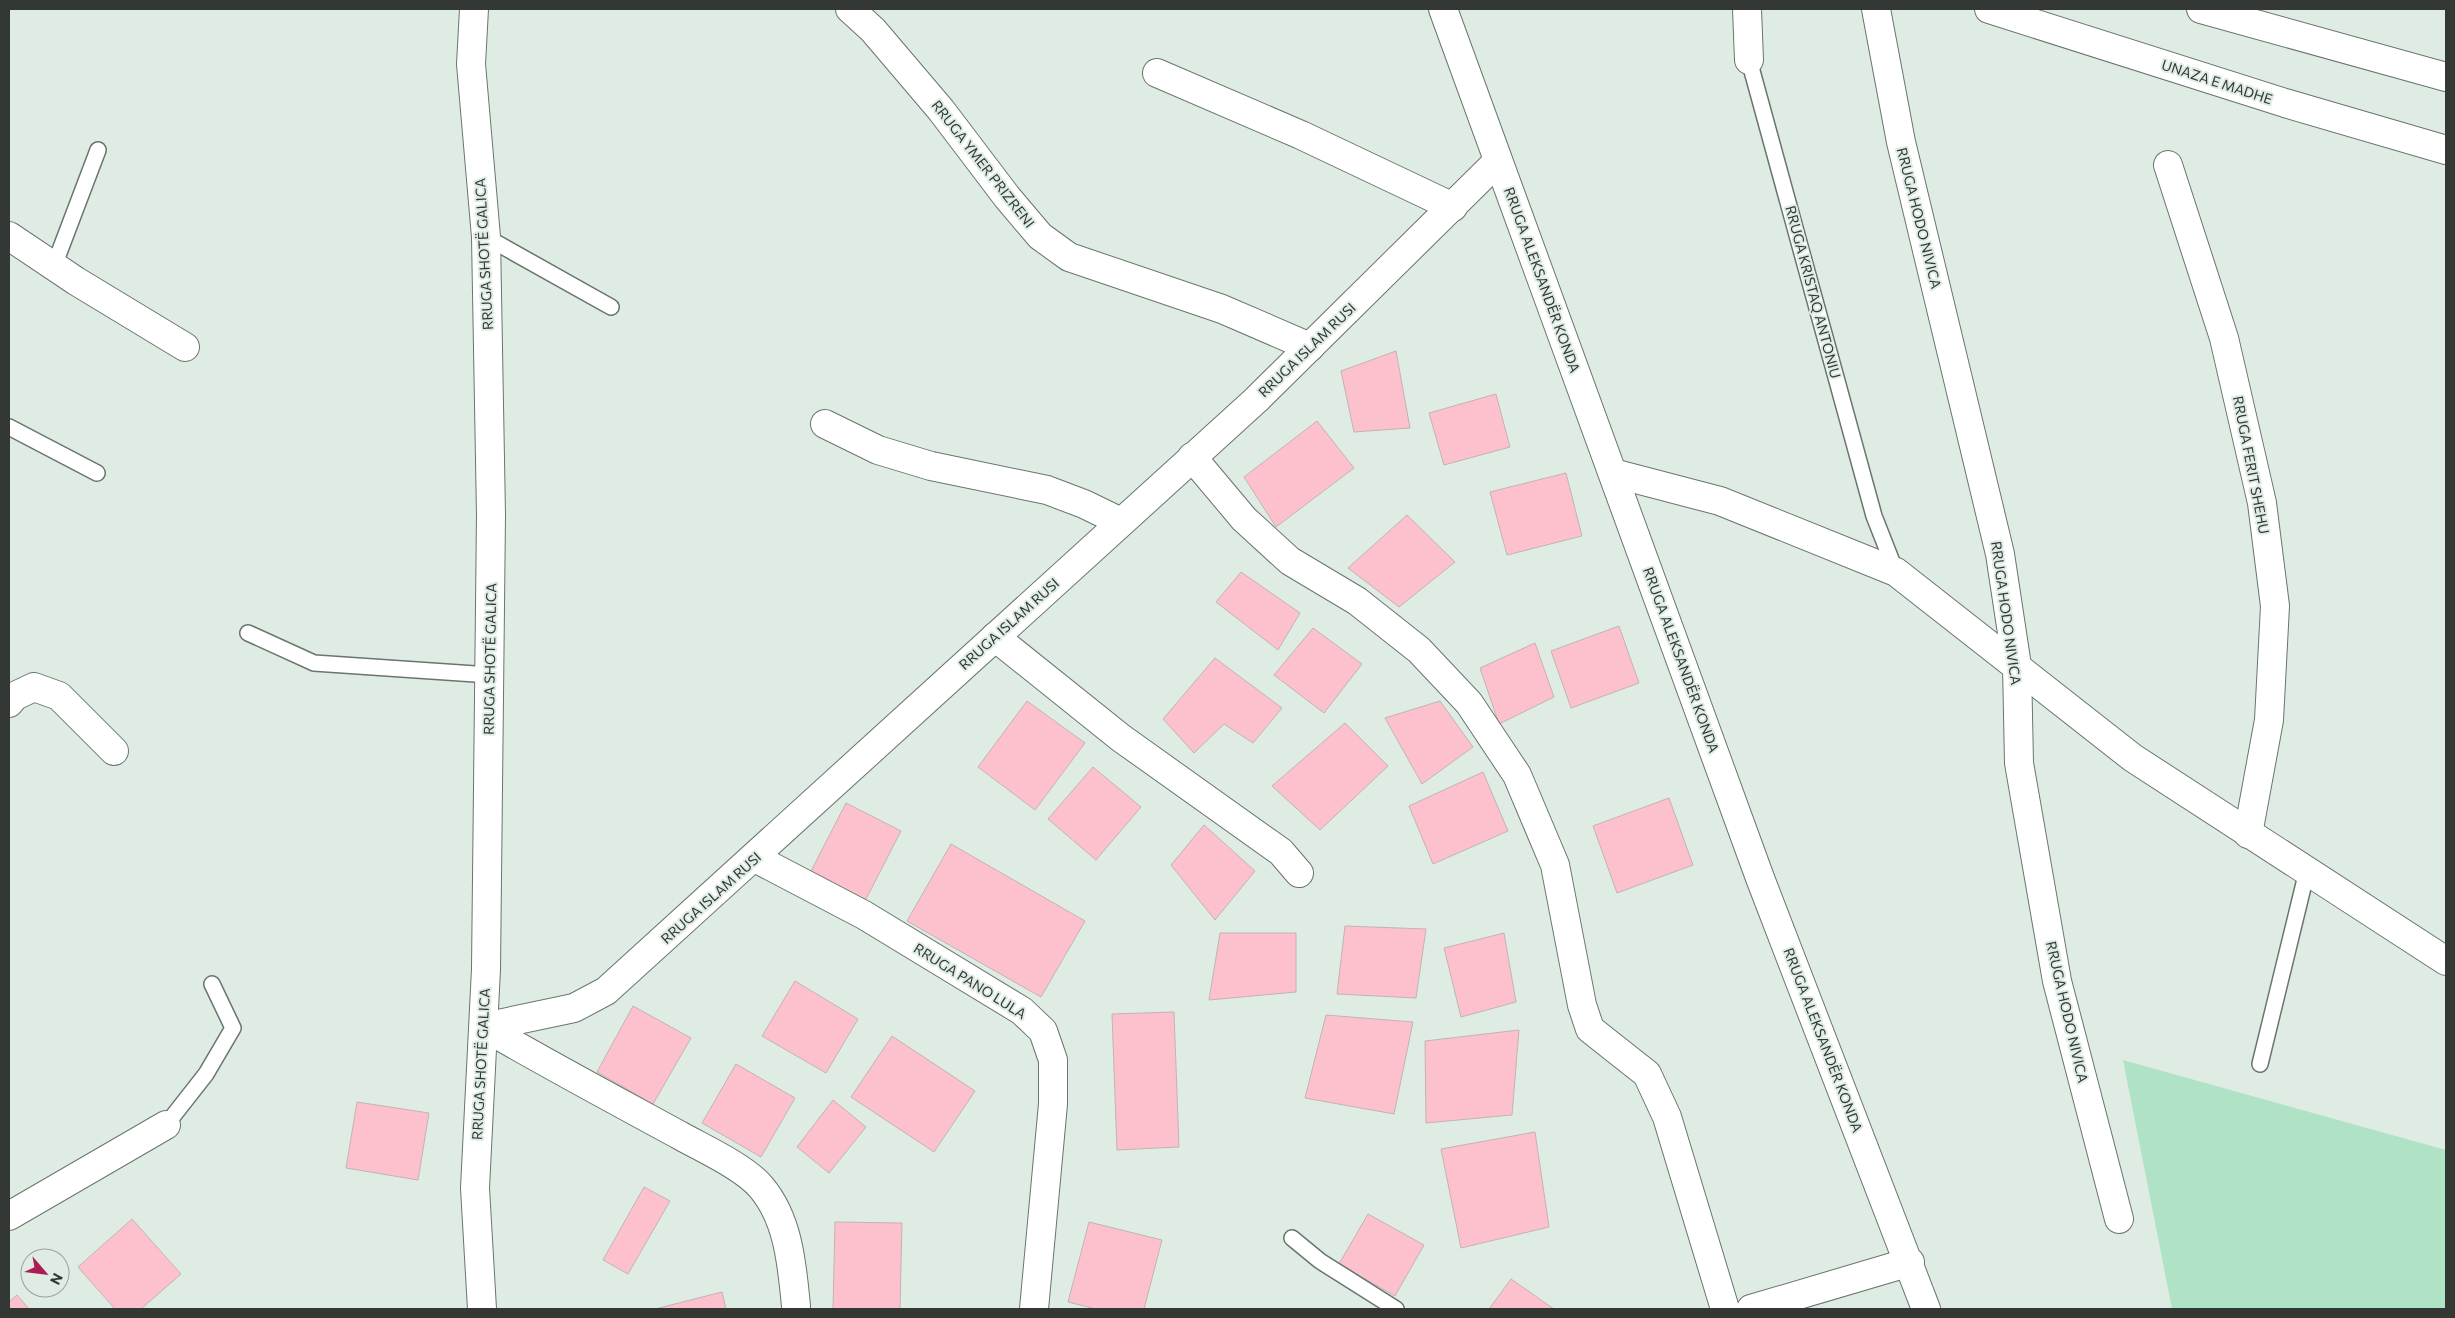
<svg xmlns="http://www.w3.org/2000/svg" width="2455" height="1318" font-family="Commissioner,sans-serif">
<rect width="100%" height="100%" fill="#dfece4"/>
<polygon fill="#b0e3c6" points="2123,1060 2446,1150 2446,1309 2172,1309"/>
<g fill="#fdc1cd" stroke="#c1b3b5">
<polygon points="1396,351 1410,428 1354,432 1341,371"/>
<polygon points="1496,394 1510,447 1444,465 1429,413"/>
<polygon points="1317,421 1354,468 1276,527 1244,477"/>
<polygon points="1566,473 1582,536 1507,555 1490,492"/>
<polygon points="1407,515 1455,562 1399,607 1348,568"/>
<polygon points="1241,572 1300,613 1278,650 1216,602"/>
<polygon points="1619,626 1639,683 1571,708 1551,651"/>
<polygon points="1313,628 1362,664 1324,713 1274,675"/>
<polygon points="1535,643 1554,697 1499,724 1480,668"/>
<polygon points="1215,658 1282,708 1253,743 1224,724 1194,753 1163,719"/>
<polygon points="1027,701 1085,743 1035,810 978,767"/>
<polygon points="1440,701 1473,747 1422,784 1385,718"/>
<polygon points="1345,723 1388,766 1320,830 1272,786"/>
<polygon points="1093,767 1141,807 1096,860 1048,819"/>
<polygon points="1483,772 1508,831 1433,864 1409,806"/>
<polygon points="1669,798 1693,865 1617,893 1593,826"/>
<polygon points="846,803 901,831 865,901 810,873"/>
<polygon points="1204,825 1255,871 1215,920 1171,865"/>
<polygon points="951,844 1085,921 1041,997 907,921"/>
<polygon points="1345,926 1426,929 1416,998 1337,994"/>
<polygon points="1220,933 1296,933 1296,992 1209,1000"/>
<polygon points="1504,933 1516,1002 1461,1017 1444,948"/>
<polygon points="795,981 858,1019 826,1073 762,1036"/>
<polygon points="633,1006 691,1038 653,1104 597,1072"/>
<polygon points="1174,1012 1179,1147 1117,1150 1112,1014"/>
<polygon points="1326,1015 1413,1022 1394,1114 1305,1098"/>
<polygon points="1519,1030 1512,1115 1426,1123 1425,1041"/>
<polygon points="892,1036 975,1091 934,1152 851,1097"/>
<polygon points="736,1064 795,1098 761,1157 702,1123"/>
<polygon points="833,1100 866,1127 829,1173 797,1147"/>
<polygon points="357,1102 429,1113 418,1180 346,1168"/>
<polygon points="1535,1132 1549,1227 1461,1248 1441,1149"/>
<polygon points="644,1187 670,1201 628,1274 603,1260"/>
<polygon points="1368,1214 1424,1245 1395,1296 1339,1264"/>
<polygon points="132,1219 181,1274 141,1309 115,1309 78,1267"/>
<polygon points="835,1222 902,1223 900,1309 833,1309"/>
<polygon points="1089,1222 1162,1240 1144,1309 1096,1309 1068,1302"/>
<polygon points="1511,1279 1554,1309 1489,1309"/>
<polygon points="722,1292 726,1309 655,1309"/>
<polygon points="17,1295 29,1309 9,1309 9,1302"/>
</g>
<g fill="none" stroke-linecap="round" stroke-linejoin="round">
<defs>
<g id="lane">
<polyline points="1749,60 1874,516 1896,572"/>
<polyline points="486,237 611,307"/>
<polyline points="54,266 98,150"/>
<polyline points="9,427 97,473"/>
<polyline points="248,633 314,663 490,675"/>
<polyline points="2260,1064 2307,871"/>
<polyline points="166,1125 206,1074 233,1028 212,984"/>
<polyline points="1292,1238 1320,1261 1396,1309"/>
</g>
<g id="street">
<polyline points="474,9 471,64 486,237 491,515 486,969 475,1188 482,1309"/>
<polyline points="850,9 873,30 941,110 1007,197 1040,236 1069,257 1222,309 1310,347"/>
<polyline points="1443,9 1760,878 1926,1309"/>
<polyline points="1747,9 1749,60"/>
<polyline points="1876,9 1901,142 2000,554 2017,666 2019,763 2057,981 2119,1219"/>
<polyline points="1157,73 1301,135 1453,207"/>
<polyline points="2168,165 2224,338 2262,503 2275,606 2269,720 2248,834"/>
<polyline points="9,236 76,281 185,347"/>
<polyline points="825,424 878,450 931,466 1047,490 1084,504 1121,522"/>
<polyline points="1192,457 1244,519 1290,561 1357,601 1419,650 1469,703 1517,775 1555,865 1582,1005 1590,1029 1647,1074 1667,1117 1725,1309"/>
<polyline points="1613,473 1720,501 1896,572 2133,758 2446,961"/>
<polyline points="995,637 1121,738 1281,852 1299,873"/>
<polyline points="9,703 15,696 34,687 59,696 114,751"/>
<polyline points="755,858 864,915 1022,1011 1043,1031 1053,1060 1053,1104 1034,1309"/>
<polyline points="484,1027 574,1008 606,991 1256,400 1498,161"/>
<path d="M484 1027C549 1065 615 1100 681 1136 704 1149 744 1167 761 1187 789 1220 792 1266 796 1306"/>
<polyline points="9,1216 166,1125"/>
<polyline points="1751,1309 1910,1262"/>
</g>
<g id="highway">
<polyline points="1989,9 2285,103 2446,150"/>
<polyline points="2201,9 2446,77"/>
</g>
</defs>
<use href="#lane" stroke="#69756e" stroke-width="18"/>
<use href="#street" stroke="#69756e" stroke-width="30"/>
<use href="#highway" stroke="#69756e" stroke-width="30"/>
<use href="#lane" stroke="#fff" stroke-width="15"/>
<use href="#street" stroke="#fff" stroke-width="28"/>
<use href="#highway" stroke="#fff" stroke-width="28"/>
</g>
<g text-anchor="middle" stroke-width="4" stroke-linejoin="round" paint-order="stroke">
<g font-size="14" fill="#333835" stroke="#dfece4">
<text transform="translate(2217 82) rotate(18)" y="5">UNAZA E MADHE</text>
<text transform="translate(983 164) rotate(52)" y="5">RRUGA YMER PRIZRENI</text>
<text transform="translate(1919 218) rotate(76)" y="5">RRUGA HODO NIVICA</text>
<text transform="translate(484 254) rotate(-93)" y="5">RRUGA SHOTË GALICA</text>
<text transform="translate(1542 280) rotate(70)" y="5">RRUGA ALEKSANDËR KONDA</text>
<text transform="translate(1813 292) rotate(75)" y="5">RRUGA KRISTAQ ANTONIU</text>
<text transform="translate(1307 350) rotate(-44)" y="5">RRUGA ISLAM RUSI</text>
<text transform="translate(2251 465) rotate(79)" y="5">RRUGA FERIT SHEHU</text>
<text transform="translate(2006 613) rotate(82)" y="5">RRUGA HODO NIVICA</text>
<text transform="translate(1009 624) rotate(-42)" y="5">RRUGA ISLAM RUSI</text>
<text transform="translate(490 659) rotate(-89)" y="5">RRUGA SHOTË GALICA</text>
<text transform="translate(1681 660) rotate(70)" y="5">RRUGA ALEKSANDËR KONDA</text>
<text transform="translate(711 898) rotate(-42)" y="5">RRUGA ISLAM RUSI</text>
<text transform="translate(970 981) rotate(32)" y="5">RRUGA PANO LULA</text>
<text transform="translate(2067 1012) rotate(77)" y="5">RRUGA HODO NIVICA</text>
<text transform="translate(1823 1040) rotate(69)" y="5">RRUGA ALEKSANDËR KONDA</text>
<text transform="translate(481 1064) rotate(-87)" y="5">RRUGA SHOTË GALICA</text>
</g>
</g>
<rect width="2455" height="1318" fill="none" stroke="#333835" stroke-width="20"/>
<g transform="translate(45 1273) rotate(118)"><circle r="24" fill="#dfece4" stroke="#9aa49e"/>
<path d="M0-4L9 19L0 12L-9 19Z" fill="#ac1c54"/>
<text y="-8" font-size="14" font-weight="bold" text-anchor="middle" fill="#333835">N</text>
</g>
</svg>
